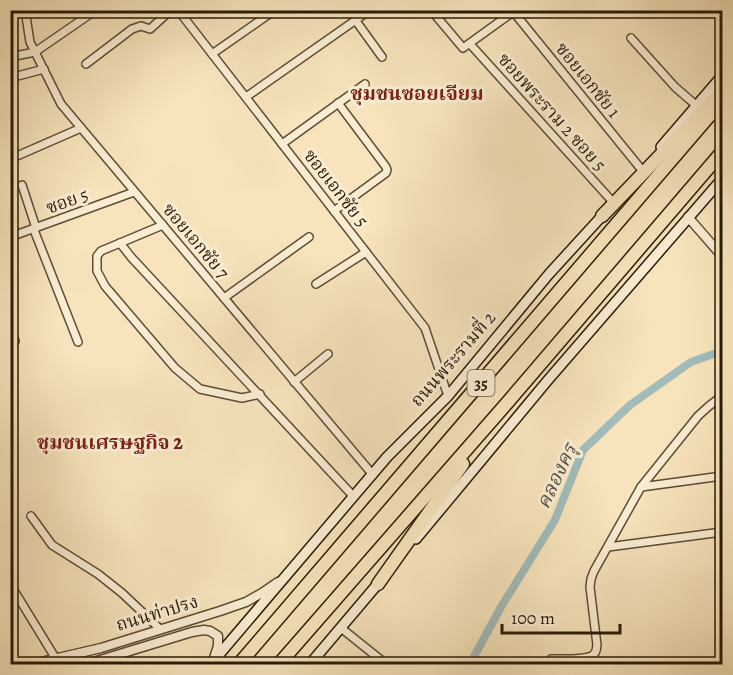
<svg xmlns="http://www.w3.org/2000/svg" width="733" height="675" font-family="Alegreya,'Noto Serif Thai',serif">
<rect width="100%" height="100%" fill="#f7e4bc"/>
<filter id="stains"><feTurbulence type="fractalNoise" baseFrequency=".00333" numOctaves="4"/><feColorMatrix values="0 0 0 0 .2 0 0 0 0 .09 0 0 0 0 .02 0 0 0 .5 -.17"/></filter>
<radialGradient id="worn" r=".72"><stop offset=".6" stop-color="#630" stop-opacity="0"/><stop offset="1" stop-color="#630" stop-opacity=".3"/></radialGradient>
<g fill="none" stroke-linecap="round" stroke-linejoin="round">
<polyline stroke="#a1bcba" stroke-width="8" points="470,664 501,607 555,520 583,450 630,405 691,362 722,351"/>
<defs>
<g id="minor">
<polyline points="25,10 30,42 61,104 373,475"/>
<polyline points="178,10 425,328 448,396"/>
<polyline points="431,10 463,48 513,12"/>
<polyline points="512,10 641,169"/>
<polyline points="356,21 382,57"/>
<polyline points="631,38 675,87 697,106"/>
<polyline points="470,44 611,200"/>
<polyline points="212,54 275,10"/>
<polyline points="10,57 35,52 96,10"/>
<polyline points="86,64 132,29 141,26 150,29 171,10"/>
<polyline points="10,78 44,69"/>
<polyline points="246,97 370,10"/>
<polyline points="282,144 365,84"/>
<polyline points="10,159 81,128"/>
<polyline points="22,185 36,228"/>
<polyline points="334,211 386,173 387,170 386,167 338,103"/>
<polyline points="163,225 101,251 97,256 97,271 105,286 175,368 200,389 242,398 260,394"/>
<polyline points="34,230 78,342"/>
<polyline points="10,237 134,192"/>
<polyline points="120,243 131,257 354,497"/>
<polyline points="316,284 366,252"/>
<polyline points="224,298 309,237"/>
<polyline points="10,330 15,341 10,345"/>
<polyline points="294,382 328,354"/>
<polyline points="641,487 722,476"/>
<polyline points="31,516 52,545 98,574 122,593 160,629"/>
<polyline points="608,547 722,532"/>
<polyline points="10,584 56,659"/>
<polyline points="341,628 386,664"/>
<path d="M551 659C560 659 586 660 593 655 597 652 596 650 597 645L590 587 591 579 594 571 641 487 698 416 709 406 722 396"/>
</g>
<g id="tertiary">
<polyline points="688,217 722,256"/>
<polyline points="32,664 101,648 220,611 246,602 262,593 278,582"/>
<polyline points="87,664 192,632 204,630 210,631 218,636 218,646 213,661"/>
</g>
<g id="secondary">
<polyline points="661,147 722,76"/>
<polyline points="416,539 548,380 722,179"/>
<polyline points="211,664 387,457 448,396 549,274 602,216 604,212"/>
<polyline points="310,664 382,579"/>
</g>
<g id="trunk">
<polyline points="602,216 722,91"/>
<polyline points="378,584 463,464"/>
<polyline points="239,664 722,101"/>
<polyline points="279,664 507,403 722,152"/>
</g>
</defs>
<use href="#minor" stroke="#5c4d34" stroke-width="10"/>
<use href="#tertiary" stroke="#5c4d34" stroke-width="11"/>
<use href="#secondary" stroke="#291b07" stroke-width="12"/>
<use href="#trunk" stroke="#291b07" stroke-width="15"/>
<use href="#minor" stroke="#faedd3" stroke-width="7"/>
<use href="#tertiary" stroke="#faedd3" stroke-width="8"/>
<use href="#secondary" stroke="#faedd3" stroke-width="9"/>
<use href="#trunk" stroke="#f7e4bc" stroke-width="12"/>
</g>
<g text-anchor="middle" stroke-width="6" stroke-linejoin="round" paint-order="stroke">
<rect fill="#faedd3" stroke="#685a44" stroke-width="1.5" x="467.5" y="370" width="27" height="26" rx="4.5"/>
<g font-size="16" font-weight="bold" fill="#291b07">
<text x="481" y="389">35</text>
</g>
<g font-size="18" fill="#291b07" stroke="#faedd3">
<text transform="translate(588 80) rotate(51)" y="6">ซอยเอกชัย 1</text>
<text transform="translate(552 112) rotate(48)" y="6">ซอยพระราม 2 ซอย 5</text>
<text transform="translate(336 188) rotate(52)" y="6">ซอยเอกชัย 5</text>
<text transform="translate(67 201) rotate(-20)" y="6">ซอย 5</text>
<text transform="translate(196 241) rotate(50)" y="6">ซอยเอกชัย 7</text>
<text transform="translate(453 359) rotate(-49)" y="6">ถนนพระรามที่ 2</text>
<text transform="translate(157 613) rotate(-17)" y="6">ถนนท่าปรง</text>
</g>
<g font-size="20" font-weight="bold" fill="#7a1f14" stroke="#faedd3">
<text x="417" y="100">ชุมชนซอยเจียม</text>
<text x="110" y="449">ชุมชนเศรษฐกิจ 2</text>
</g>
<g font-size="20" font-style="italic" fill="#535346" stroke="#faedd3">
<text transform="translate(556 476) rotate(-65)" y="7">คลองครุ</text>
</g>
</g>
<rect width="733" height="675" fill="none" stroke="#f7e4bc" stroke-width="36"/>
<rect x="12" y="12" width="709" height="651" fill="none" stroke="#291b07" stroke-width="3"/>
<rect x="18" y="18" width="697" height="639" fill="none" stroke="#291b07" stroke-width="1.5"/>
<path d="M502 624v9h118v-9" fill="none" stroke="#291b07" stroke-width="3"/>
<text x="511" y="624" font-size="18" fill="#291b07" stroke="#faedd3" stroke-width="4.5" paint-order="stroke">100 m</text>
<rect width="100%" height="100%" filter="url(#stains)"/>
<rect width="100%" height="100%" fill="url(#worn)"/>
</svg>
